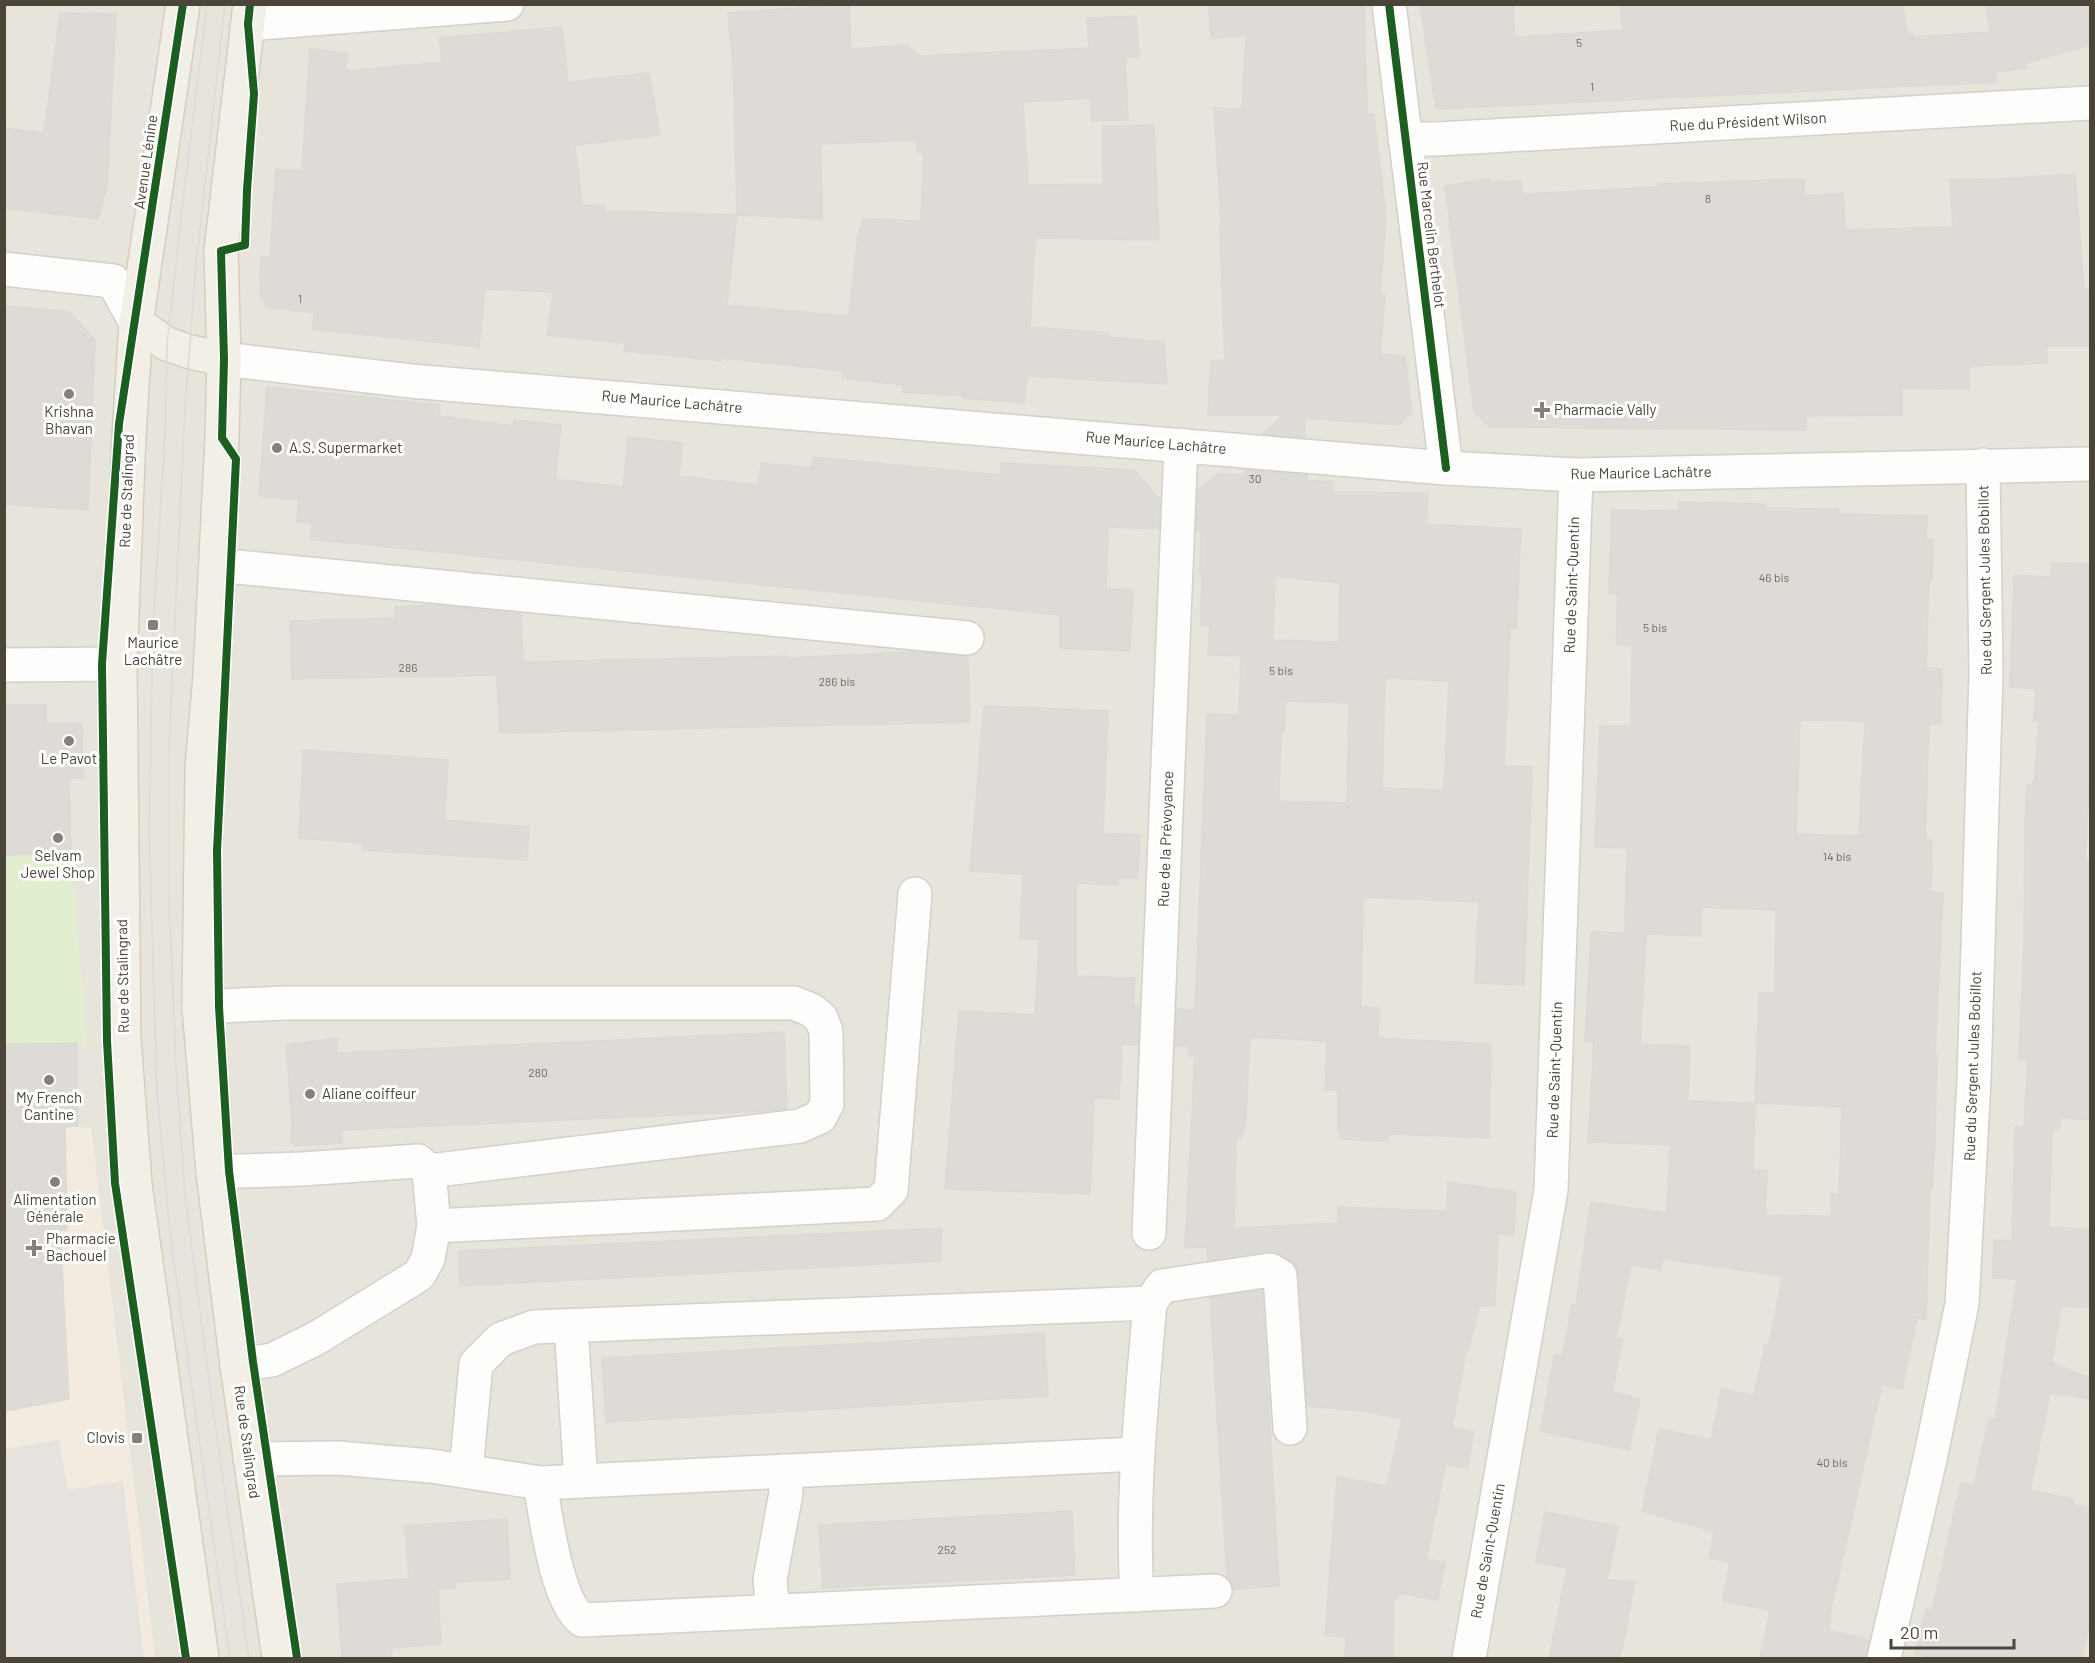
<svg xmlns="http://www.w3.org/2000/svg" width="2095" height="1663" font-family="Barlow,sans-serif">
<rect width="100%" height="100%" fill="#f4f2ee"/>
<rect fill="#e7e4dc" x="5" y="5" width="2085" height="1653"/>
<polygon fill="#f3ebdf" points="91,1127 155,1658 5,1658 4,1128"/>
<polygon fill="#e1eecf" points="71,854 87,1045 5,1045 4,855"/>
<polygon fill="#e6e3df" points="59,1440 68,1490 123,1481 144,1658 5,1658 5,1449"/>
<g fill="#dedbd6" stroke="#dcd9d4" stroke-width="1.5" fill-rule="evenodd">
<polygon points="849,4 851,49 907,45 920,56 1089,48 1087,18 1136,16 1139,57 1125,57 1128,120 1092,121 1091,98 1023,102 1028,185 1103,184 1102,126 1154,125 1159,240 1035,238 1030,327 1108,333 1108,337 1164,342 1167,384 1027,376 1024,403 963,398 964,396 903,392 903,385 842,378 843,371 722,358 721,361 624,351 625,343 547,335 553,292 485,289 479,347 313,329 314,313 267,307 260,297 261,257 270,257 276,169 302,171 310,49 347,53 346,71 442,62 439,38 562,27 568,82 649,73 660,135 575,145 582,205 604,206 605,211 737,215 727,305 849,316 858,236 863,219 921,221 924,152 917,152 917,140 821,144 822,219 737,215 733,63 728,13"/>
<polygon points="1209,4 1364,4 1367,114 1374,114 1386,217 1380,294 1385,294 1380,354 1405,356 1412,412 1399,425 1304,418 1305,437 1263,434 1284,415 1208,415 1211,361 1225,360 1220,238 1221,219 1214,108 1242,109 1246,36 1211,38"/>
<polygon points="1420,4 1513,4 1515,37 1623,30 1620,4 1903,4 1907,34 1913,34 1914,37 1990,32 1986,4 2091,4 2091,45 2025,63 2026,68 1995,72 1997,82 1436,109"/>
<polygon points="60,13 116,14 107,187 98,219 4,208 4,128 44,133"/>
<polygon points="2075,174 2084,290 2091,289 2091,346 2046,346 2047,363 1969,366 1969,389 1902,388 1902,415 1806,416 1806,430 1490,427 1474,412 1445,186 1489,178 1490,182 1521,181 1522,194 1658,187 1658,184 1804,179 1804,196 1843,193 1845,230 1953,227 1950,180 1997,179"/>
<polygon points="4,306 70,312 95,340 88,510 4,504"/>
<polygon points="267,387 440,405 439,416 514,426 514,420 561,425 555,479 623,487 628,437 683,443 679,476 758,485 761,463 811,468 813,457 1001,475 1001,463 1134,470 1160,499 1159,529 1108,527 1106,589 1133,590 1130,651 1060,648 1060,615 310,539 312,523 297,522 299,500 259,496"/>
<path d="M1245 470 1307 475V480L1333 482 1332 492 1428 493 1426 524 1521 529 1516 628H1510L1504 766 1532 767 1524 985 1475 983 1479 902 1363 897 1361 1007 1379 1008 1378 1038 1491 1044 1489 1138 1389 1134 1388 1141 1341 1139V1132H1338V1090H1325L1327 1041 1250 1037 1245 1129H1243L1242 1138H1236L1234 1228 1338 1223V1207L1447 1211 1448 1182 1516 1192 1514 1235 1498 1234 1495 1306H1479L1468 1351H1466L1452 1428 1474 1432 1467 1468 1446 1464 1426 1559 1445 1562 1438 1600 1398 1593V1598L1394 1597 1393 1659H1345L1346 1637 1325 1635 1337 1477 1387 1486 1402 1419 1364 1411 1307 1406 1299 1275 1296 1267 1290 1260 1279 1254 1267 1251 1208 1260 1207 1247 1185 1248 1195 1056H1189L1190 1046H1175L1177 1009 1195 1011 1207 714 1239 715 1241 656 1208 655 1210 626 1201 625 1202 575H1200L1201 531H1196L1198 490 1217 474 1245 475ZM1275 576 1340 583 1339 642 1273 640ZM1385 678 1449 681 1444 790 1382 788ZM1285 701 1349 703 1347 803 1279 801 1281 731 1284 732Z"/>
<path d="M1678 502 1765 504V508L1838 509V514L1927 516 1926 539 1933 540 1932 579H1929L1926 668 1942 669 1941 724H1929L1925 839 1932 840 1931 892 1943 893 1935 1054H1937L1935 1139 1932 1188H1930L1926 1319 1917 1318 1902 1389 1882 1384 1829 1618H1831L1828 1630 1869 1640 1866 1659H1760L1770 1610 1723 1601 1730 1562 1709 1558 1714 1532 1642 1511 1659 1429 1711 1440 1721 1389 1754 1396 1765 1345H1769L1783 1276 1663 1259 1660 1270 1631 1264 1616 1338 1623 1339 1612 1392 1640 1399 1629 1450 1540 1431 1555 1354 1563 1355 1572 1304 1576 1305 1591 1202 1667 1213 1670 1145 1588 1142 1594 1042 1585 1041 1591 932 1625 933 1627 848 1595 847 1600 726H1631L1632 645H1616L1618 594H1609L1612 510 1678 511ZM1800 720 1865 721 1859 836 1796 834ZM1701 907 1776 910 1775 993H1759L1755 1103 1842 1107 1839 1194 1831 1193V1216L1765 1215 1767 1171 1753 1170 1755 1103 1688 1101 1690 1046 1640 1044 1646 934 1701 936Z"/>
<polygon points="2052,563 2091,564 2091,788 2089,788 2085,861 2091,861 2091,1120 2060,1118 2059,1129 2052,1129 2049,1227 2091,1230 2091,1308 2061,1306 2052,1363 2091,1378 2091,1399 2050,1393 2030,1490 2074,1499 2074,1505 2091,1508 2091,1618 2081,1659 1938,1659 1915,1654 1926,1610 1932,1611 1961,1483 1974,1486 1989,1419 1995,1420 2017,1279 1993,1278 1994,1240 2012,1241 2015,1127 2024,1127 2028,1060 2019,1059 2024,941 2025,826 2027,784 2034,784 2039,721 2034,721 2036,689 2010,687 2014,575 2051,577"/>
<polygon points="433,605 521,614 523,662 786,656 786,658 913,652 968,656 970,722 500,733 497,675 292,679 290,621 396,618 395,607"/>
<polygon points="4,705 46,705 46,723 82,723 83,778 69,778 71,854 4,855"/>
<polygon points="984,706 1108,711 1103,833 1140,835 1138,878 1118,878 1118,885 1076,883 1076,976 1135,978 1133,1006 1139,1006 1138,1045 1122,1044 1121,1080 1120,1079 1119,1099 1094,1098 1090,1194 945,1189 959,1011 1035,1015 1039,939 1020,939 1023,874 970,871"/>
<polygon points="303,750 448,760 444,820 529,827 527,860 362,850 363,843 299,838"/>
<polygon points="784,1032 787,1109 766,1111 341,1130 342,1143 294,1146 293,1143 291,1143 292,1122 286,1045 337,1038 337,1053"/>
<polygon points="77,1043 78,1126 65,1127 67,1230 60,1230 69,1399 4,1411 4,1044"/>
<polygon points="942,1228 940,1261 460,1286 459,1251"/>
<polygon points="1262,1290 1279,1586 1233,1589 1231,1581 1227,1577 1210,1298"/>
<polygon points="1044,1333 1048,1396 606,1422 602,1358"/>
<polygon points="1072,1511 1075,1575 823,1588 819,1525"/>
<polygon points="1545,1512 1618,1527 1607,1580 1635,1582 1620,1659 1549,1659 1567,1568 1536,1562"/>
<polygon points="507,1519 510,1579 455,1582 455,1588 438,1589 441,1644 391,1648 392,1659 342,1659 337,1584 409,1579 405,1526"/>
</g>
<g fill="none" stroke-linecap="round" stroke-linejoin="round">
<defs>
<g id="minor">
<polyline points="1389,4 1446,468"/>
<polyline points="248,24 507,4"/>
<polyline points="1405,139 1437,139 2090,103"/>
<polyline points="4,269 113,281 136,323"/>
<polyline points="224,359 411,381 1446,468 1576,475 2090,464"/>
<polyline points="216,565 967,638"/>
<polyline points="4,665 120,664"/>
<polyline points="199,1007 285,1003 794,1003 811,1010 821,1018 826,1031 827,1104 820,1117 800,1126 429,1171"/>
<polyline points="213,1172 302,1169 418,1161 429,1171 434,1226"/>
<polyline points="1149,1233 1181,445"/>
<polyline points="571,1326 581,1481"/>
<polyline points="237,1365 272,1360 315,1339 419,1275 428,1259 434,1226 877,1204 891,1190 915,894"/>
<polyline points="250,1459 338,1458 431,1466 540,1483 1137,1454"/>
<polyline points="466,1471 476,1364 501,1339 534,1327 1150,1303"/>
<path d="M540 1483C546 1517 556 1600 582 1620L1215 1591"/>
<path d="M1137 1595C1131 1497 1142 1400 1150 1303L1162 1286 1270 1270 1280 1276 1290 1428"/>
<polyline points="773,1611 770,1580 786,1493 784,1471"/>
<polyline points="1469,1658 1551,1190 1576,475"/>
<polyline points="1884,1658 1930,1459 1962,1304 1974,1080 1986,673 1983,465"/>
</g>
<g id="major">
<polyline points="183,4 136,323 129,435 120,664 124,1040 135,1184 202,1658"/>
<polyline points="250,4 221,251 224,359 222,438 210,676 202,768 199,1007 213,1172 237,1365 279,1658"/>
<polyline points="136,323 167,344 190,352 224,359"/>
</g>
</defs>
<use href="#minor" stroke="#d2d0cb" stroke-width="36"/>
<use href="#major" stroke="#d6cebb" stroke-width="36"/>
<use href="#minor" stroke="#fdfdfc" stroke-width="33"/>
<use href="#major" stroke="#f2efe6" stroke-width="33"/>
<g stroke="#dbdbda" stroke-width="1.5">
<polyline points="207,4 183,200 167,344 165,437 153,625 149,830 157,1093 170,1233 230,1658"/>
<polyline points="225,4 196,265 185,407 169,749 169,900 176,1067 185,1196 214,1417 249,1658"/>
</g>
<defs>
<g id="cycleway">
<polyline points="183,4 119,424 102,664 107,1041 115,1183 186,1658"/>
<polyline points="250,4 248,24 254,94 247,190 245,245 221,251 224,359 222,438 236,459 217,851 219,1007 229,1171 253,1362 297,1658"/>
<polyline points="1389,4 1446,468"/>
</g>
</defs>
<use href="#cycleway" stroke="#fff" stroke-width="11"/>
<use href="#cycleway" stroke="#1b5e20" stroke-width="8"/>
</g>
<g fill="#868178" stroke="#fff" stroke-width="2">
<circle cx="69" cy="394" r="6"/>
<path d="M1539 401h6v6h6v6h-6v6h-6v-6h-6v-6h6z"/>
<circle cx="277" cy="448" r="6"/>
<rect x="147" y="619" width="12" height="12" rx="3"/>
<circle cx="69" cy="741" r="6"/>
<circle cx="58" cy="838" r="6"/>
<circle cx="49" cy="1080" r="6"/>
<circle cx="310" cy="1094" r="6"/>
<circle cx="55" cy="1182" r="6"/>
<path d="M31 1239h6v6h6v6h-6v6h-6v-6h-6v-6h6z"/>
<rect x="131" y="1432" width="12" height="12" rx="3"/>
</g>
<g text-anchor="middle" stroke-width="6" stroke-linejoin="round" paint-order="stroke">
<g font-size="12" fill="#706a61">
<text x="1579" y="47">5</text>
<text x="1592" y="91">1</text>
<text x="1708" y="203">8</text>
<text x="300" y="303">1</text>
<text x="1255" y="483">30</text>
<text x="1774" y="582">46 bis</text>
<text x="1655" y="632">5 bis</text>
<text x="408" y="672">286</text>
<text x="1281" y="675">5 bis</text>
<text x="837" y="686">286 bis</text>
<text x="1837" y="861">14 bis</text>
<text x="538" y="1077">280</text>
<text x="1832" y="1467">40 bis</text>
<text x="947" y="1554">252</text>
</g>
<g font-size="15" fill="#4b4439" stroke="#fff">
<text transform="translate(1748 122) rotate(-3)" y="5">Rue du Président Wilson</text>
<text transform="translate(146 162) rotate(-82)" y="5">Avenue Lénine</text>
<text transform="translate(1431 235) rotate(83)" y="5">Rue Marcelin Berthelot</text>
<text transform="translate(672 402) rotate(5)" y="5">Rue Maurice Lachâtre</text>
<text transform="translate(1156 443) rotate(5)" y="5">Rue Maurice Lachâtre</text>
<text transform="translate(1641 473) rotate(-1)" y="5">Rue Maurice Lachâtre</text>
<text transform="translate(127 491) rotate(-88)" y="5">Rue de Stalingrad</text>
<text transform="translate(1985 580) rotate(-91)" y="5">Rue du Sergent Jules Bobillot</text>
<text transform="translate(1572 585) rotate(-88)" y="5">Rue de Saint-Quentin</text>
<text transform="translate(1166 839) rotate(-88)" y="5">Rue de la Prévoyance</text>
<text transform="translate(123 976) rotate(-91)" y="5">Rue de Stalingrad</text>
<text transform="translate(1973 1066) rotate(-88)" y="5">Rue du Sergent Jules Bobillot</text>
<text transform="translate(1555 1070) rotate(-88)" y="5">Rue de Saint-Quentin</text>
<text transform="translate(247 1442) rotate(82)" y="5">Rue de Stalingrad</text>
<text transform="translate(1488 1551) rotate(-80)" y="5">Rue de Saint-Quentin</text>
</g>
<g font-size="15" fill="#4b4439" stroke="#fff">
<text x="1554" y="415" text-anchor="start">Pharmacie Vally</text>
<text x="69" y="417">Krishna<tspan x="69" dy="17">Bhavan</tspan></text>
<text x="289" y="453" text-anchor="start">A.S. Supermarket</text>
<text x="153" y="648">Maurice<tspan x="153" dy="17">Lachâtre</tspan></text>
<text x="69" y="764">Le Pavot</text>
<text x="58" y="861">Selvam<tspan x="58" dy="17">Jewel Shop</tspan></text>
<text x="322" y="1099" text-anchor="start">Aliane coiffeur</text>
<text x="49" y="1103">My French<tspan x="49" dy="17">Cantine</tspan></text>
<text x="55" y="1205">Alimentation<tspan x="55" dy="17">Générale</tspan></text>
<text x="46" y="1244" text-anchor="start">Pharmacie<tspan x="46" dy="17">Bachouel</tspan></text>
<text x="125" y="1443" text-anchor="end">Clovis</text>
</g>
</g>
<rect width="2095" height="1663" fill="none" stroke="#4b4439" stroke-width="12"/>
<path d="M1891 1639v9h123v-9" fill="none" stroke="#4b4439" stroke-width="3"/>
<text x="1900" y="1639" font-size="18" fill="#4b4439" stroke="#ffffff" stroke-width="4.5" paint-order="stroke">20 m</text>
</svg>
